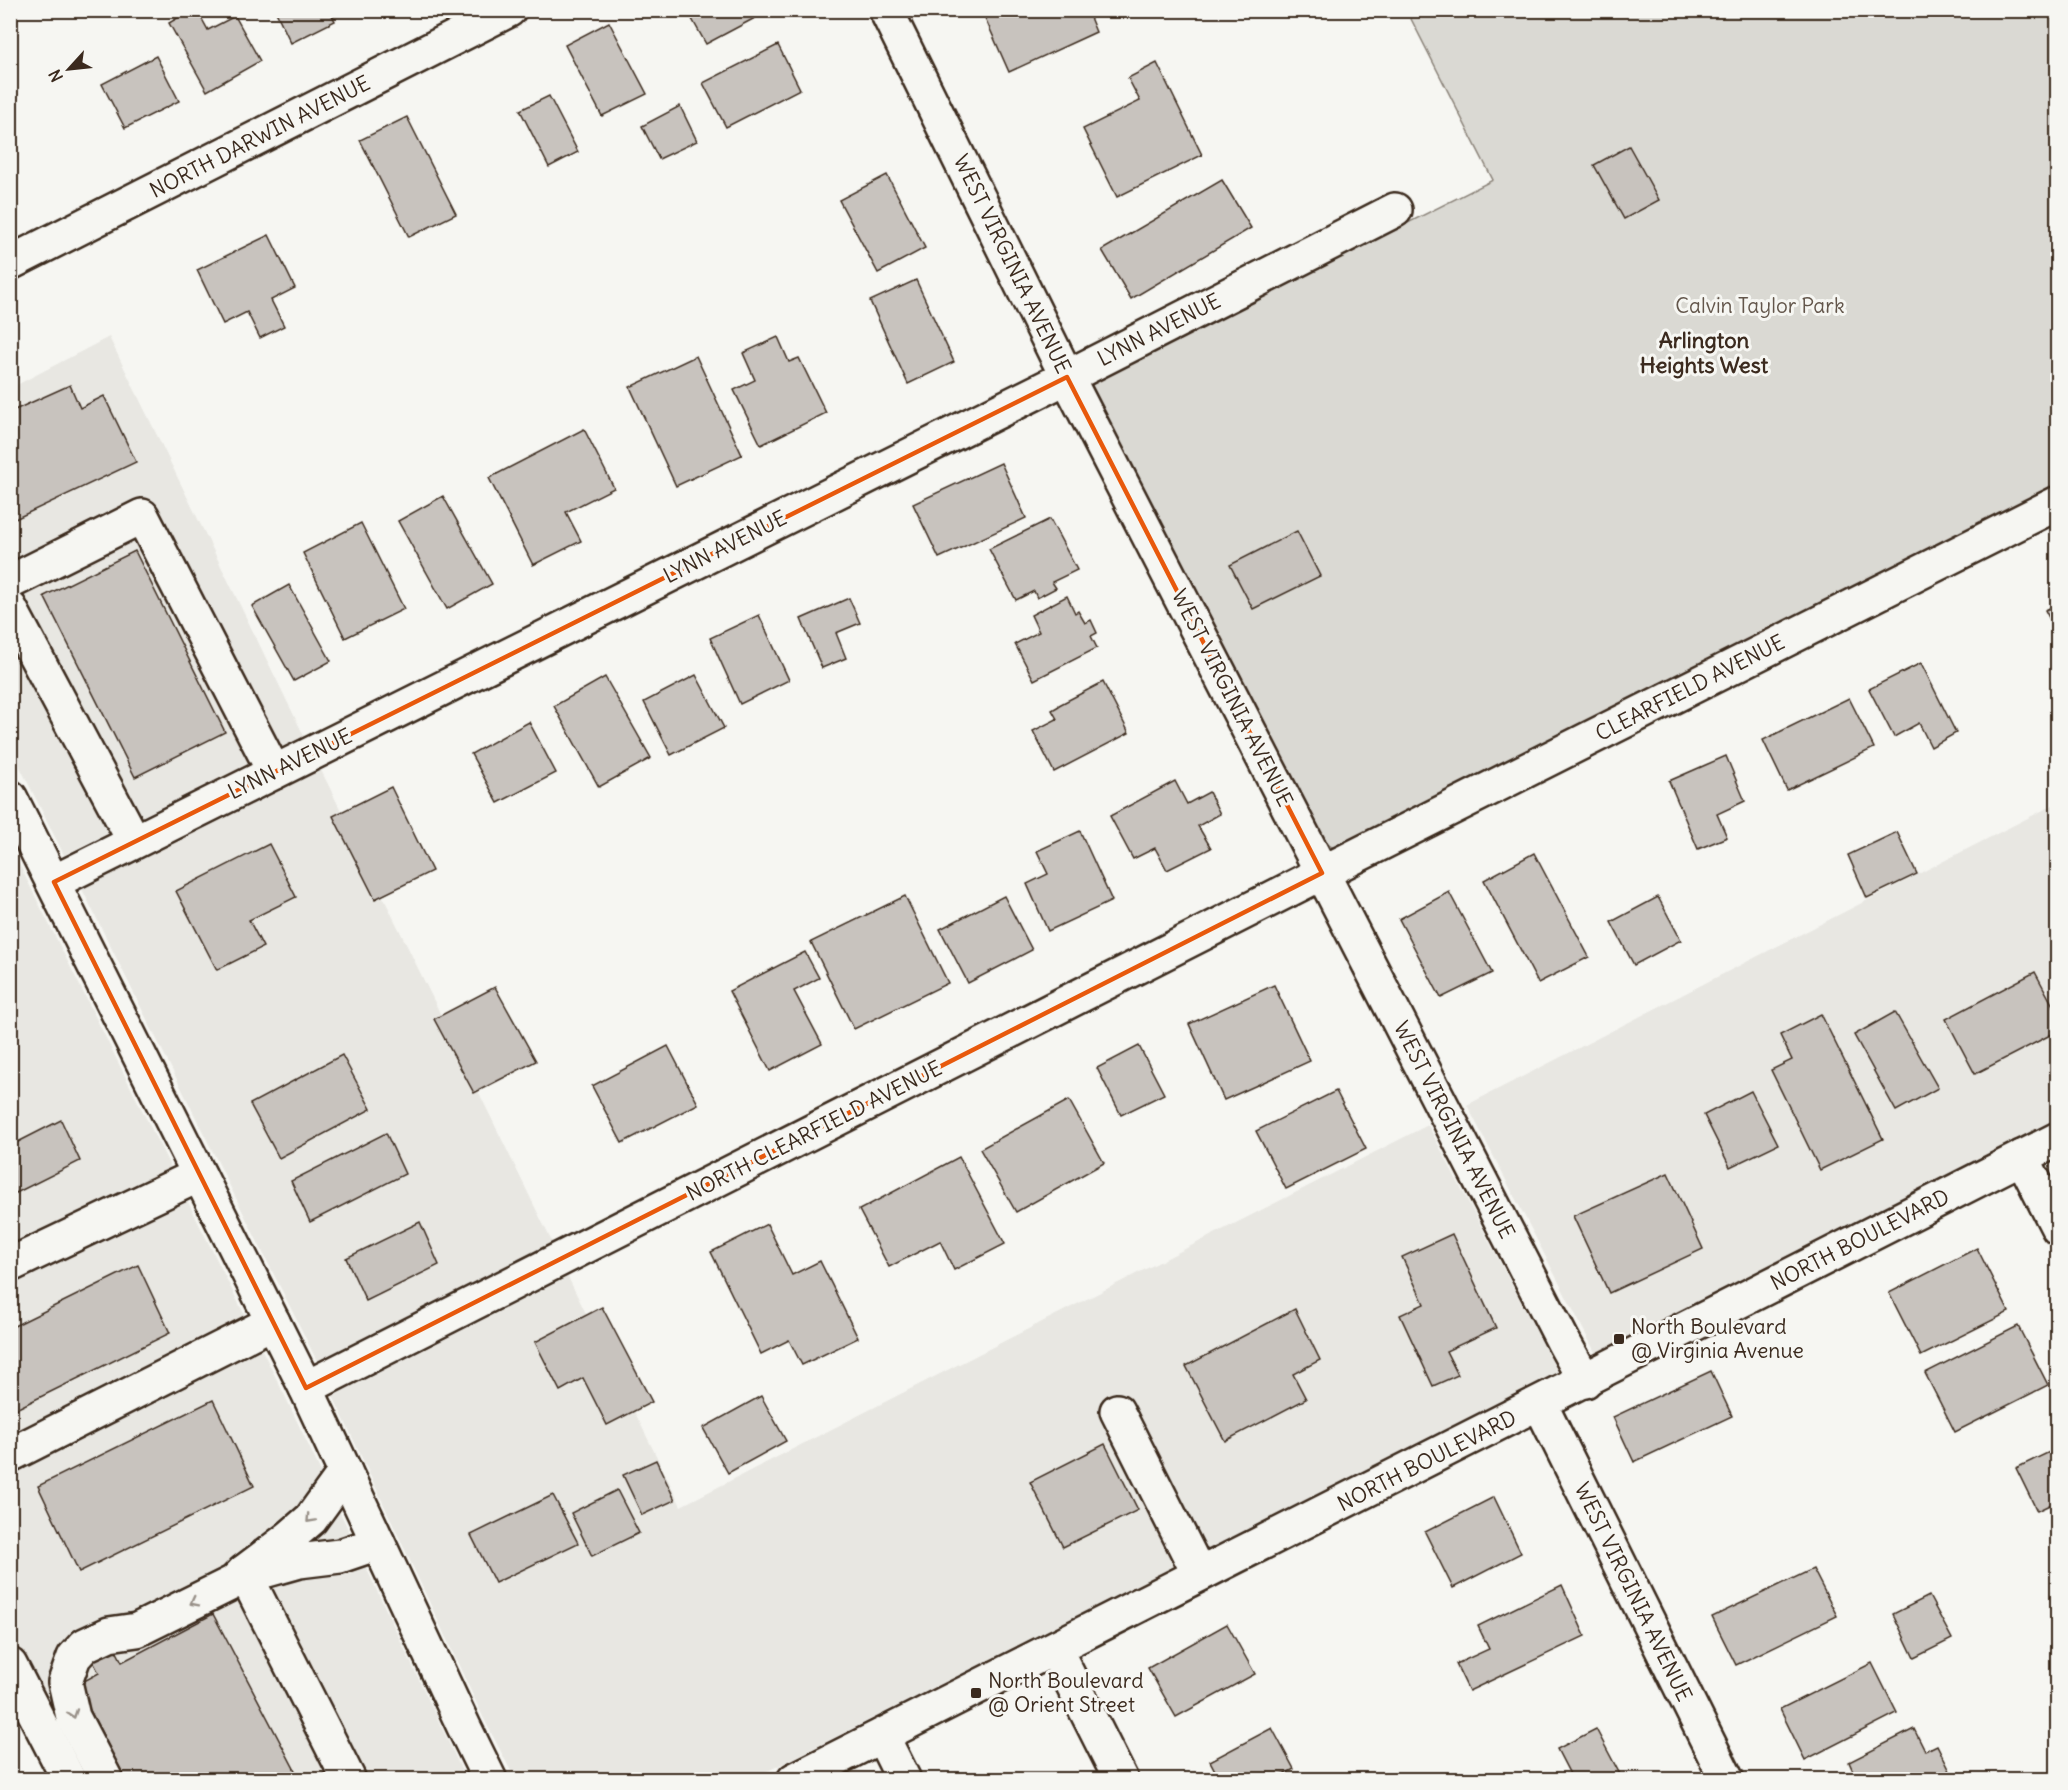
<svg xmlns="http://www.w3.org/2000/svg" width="2068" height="1790" font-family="Delius,sans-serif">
<rect width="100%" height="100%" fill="#f6f6f2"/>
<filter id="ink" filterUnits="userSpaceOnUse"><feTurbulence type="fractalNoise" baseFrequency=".0167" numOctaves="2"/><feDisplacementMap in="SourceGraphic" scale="12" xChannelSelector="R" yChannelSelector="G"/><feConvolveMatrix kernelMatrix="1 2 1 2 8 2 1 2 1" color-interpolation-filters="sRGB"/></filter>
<g filter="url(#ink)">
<g fill="#e8e7e2">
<polygon points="109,337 304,736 64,855 11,749 11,388"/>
<polygon points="321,770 552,1242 317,1361 82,889"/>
<polygon points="2057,803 2057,1118 1596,1354 1467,1105"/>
<polygon points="10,846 286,1398 466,1779 72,1779 11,1649"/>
<polygon points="1428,1125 1558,1373 750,1780 515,1779 483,1717 333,1396 568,1277 681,1506"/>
</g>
<polygon fill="#dad9d3" stroke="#8a8278" stroke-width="1.5" points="1407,11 2057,11 2057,484 1352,845 1332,847 1316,836 1087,385 1493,180"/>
<g fill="#c8c3be" stroke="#3b2a1e" stroke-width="1.5">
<polygon points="191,10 197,10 208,30 235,16 260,61 207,91 169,23"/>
<polygon points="275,10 329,10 335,21 291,43"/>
<polygon points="687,10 770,10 706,44"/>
<polygon points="1087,10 1096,32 1009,72 982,11"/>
<polygon points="609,22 647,94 602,116 565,45"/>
<polygon points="778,45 800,89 726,127 703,83"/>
<polygon points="156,56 179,101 125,128 102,84"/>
<polygon points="1157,63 1202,155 1117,197 1083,129 1140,101 1128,78"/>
<polygon points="549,96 578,152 549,167 520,110"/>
<polygon points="680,106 697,141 659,159 642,126"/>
<polygon points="407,117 456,214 409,237 360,140"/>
<polygon points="1629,146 1659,200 1624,219 1594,165"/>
<polygon points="887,175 925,248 878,273 839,200"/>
<polygon points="1222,180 1251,228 1131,299 1102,250"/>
<polygon points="269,235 295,288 271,300 284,326 260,338 247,312 223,324 197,270"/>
<polygon points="916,280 954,362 908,384 870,301"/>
<polygon points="778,337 789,362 799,358 826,413 761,445 734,390 755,380 743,353"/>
<polygon points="696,356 742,455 676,486 630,387"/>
<polygon points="70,385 80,408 104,396 136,462 13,520 10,515 10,412"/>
<polygon points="584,429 614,488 566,512 581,541 533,565 489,478"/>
<polygon points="1001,463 1026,518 939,558 913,504"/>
<polygon points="443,496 492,584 447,609 398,521"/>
<polygon points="1050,519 1077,570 1052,582 1056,588 1037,598 1034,591 1016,600 989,549"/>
<polygon points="361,523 404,609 345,638 303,553"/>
<polygon points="1297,531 1320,576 1253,609 1230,565"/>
<polygon points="135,551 225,732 135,777 44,596"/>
<polygon points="289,585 331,661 294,681 252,606"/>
<polygon points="1067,596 1075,613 1078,611 1085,623 1091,620 1097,633 1091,636 1097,648 1034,680 1015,644 1039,632 1031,615"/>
<polygon points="849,598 860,623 836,633 846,658 822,668 801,619"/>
<polygon points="2058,604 2058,635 2045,610"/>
<polygon points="759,615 789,680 740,704 710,638"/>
<polygon points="1921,663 1956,733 1931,747 1919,723 1894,737 1869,689"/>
<polygon points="696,675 724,728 671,755 644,702"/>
<polygon points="605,677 651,758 599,787 554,706"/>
<polygon points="1103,682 1129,733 1054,772 1033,731 1057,719 1052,710 1059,706 1059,705"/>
<polygon points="1849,698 1874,748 1787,790 1763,740"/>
<polygon points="529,722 556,773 498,803 471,754"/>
<polygon points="1726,756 1745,801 1717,814 1727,837 1698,849 1669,781"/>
<polygon points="1175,781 1187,804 1209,792 1220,814 1198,826 1211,848 1167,870 1155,848 1133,859 1110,816"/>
<polygon points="391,787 432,871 375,899 333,816"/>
<polygon points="1080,831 1112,901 1048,931 1027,884 1048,874 1037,851"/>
<polygon points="1897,832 1917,874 1867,898 1848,855"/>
<polygon points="269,844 296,897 249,920 263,947 217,970 176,891"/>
<polygon points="1534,853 1589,957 1538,983 1484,880"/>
<polygon points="1449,892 1492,973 1441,998 1399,919"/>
<polygon points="905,896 948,983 854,1029 811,942"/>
<polygon points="1004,896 1032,950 968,983 940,929"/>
<polygon points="1658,897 1681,940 1634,965 1611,922"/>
<polygon points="805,952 819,978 794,991 822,1044 770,1071 729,991"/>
<polygon points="2035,972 2058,1015 2058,1031 1975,1074 1946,1019"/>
<polygon points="1274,985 1310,1061 1224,1100 1189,1024"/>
<polygon points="495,987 536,1061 474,1093 434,1019"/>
<polygon points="1895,1012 1938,1088 1896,1111 1854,1035"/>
<polygon points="1821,1014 1883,1139 1820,1170 1771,1070 1792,1060 1780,1035"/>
<polygon points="668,1046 698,1104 622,1143 592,1086"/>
<polygon points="1139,1046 1164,1094 1121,1115 1097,1068"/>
<polygon points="342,1055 371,1109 279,1158 250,1104"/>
<polygon points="1336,1091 1366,1149 1286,1189 1256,1131"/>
<polygon points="1751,1091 1778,1144 1730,1167 1704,1115"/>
<polygon points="1069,1100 1104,1163 1016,1212 980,1149"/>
<polygon points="61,1120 80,1161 10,1196 10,1146"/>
<polygon points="386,1133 405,1174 310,1222 291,1181"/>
<polygon points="959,1157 1005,1244 954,1270 940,1241 889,1267 859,1210"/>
<polygon points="1668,1173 1703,1249 1609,1293 1573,1216"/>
<polygon points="420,1222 439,1265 366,1301 346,1258"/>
<polygon points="767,1224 792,1275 820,1261 858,1338 802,1365 789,1340 761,1354 711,1252"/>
<polygon points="1452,1234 1496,1328 1446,1351 1458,1375 1433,1386 1400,1315 1424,1304 1402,1257"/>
<polygon points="1977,1248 2009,1312 1921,1356 1889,1293"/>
<polygon points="138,1265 170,1333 10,1412 10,1328"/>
<polygon points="602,1307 652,1402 607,1425 583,1378 560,1391 535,1342"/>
<polygon points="1295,1309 1320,1360 1293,1374 1306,1399 1225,1441 1186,1366"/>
<polygon points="2018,1326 2048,1385 1955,1432 1925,1373"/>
<polygon points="1711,1371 1732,1416 1634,1462 1613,1417"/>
<polygon points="761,1396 786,1441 728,1473 703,1428"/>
<polygon points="213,1400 254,1486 79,1572 38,1486"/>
<polygon points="1105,1444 1138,1510 1063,1547 1030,1482"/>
<polygon points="2058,1448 2058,1501 2037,1511 2016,1468"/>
<polygon points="656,1460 675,1500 642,1515 623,1475"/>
<polygon points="617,1490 639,1533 592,1556 571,1513"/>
<polygon points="553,1495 578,1543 495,1583 471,1535"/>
<polygon points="1494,1497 1521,1553 1453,1588 1425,1532"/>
<polygon points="1813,1569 1837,1616 1736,1665 1712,1617"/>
<polygon points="1562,1585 1585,1636 1469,1691 1456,1664 1489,1649 1478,1626"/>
<polygon points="1929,1596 1952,1639 1914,1658 1893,1614"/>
<polygon points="213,1614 300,1780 126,1780 77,1685 99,1673 87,1650 110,1638 122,1662"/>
<polygon points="1227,1624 1255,1674 1176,1717 1148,1668"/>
<polygon points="1872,1663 1897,1713 1805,1760 1780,1709"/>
<polygon points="1272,1728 1294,1769 1274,1780 1220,1780 1210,1761"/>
<polygon points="1596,1729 1623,1780 1573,1780 1557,1749"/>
<polygon points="1914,1729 1925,1751 1937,1745 1951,1773 1938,1780 1879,1780 1878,1777 1872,1780 1857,1780 1849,1762"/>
</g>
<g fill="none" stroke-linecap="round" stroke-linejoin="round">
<defs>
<g id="minor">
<polyline points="886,10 1067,377 1563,1341 1585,1381"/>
<polyline points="10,263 509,10"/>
<polyline points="10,582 142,516 274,772"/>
<polyline points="10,608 134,841"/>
<polyline points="54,882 1067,377 1395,210"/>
<polyline points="2022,1157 2058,1228"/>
<polyline points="10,1265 199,1175"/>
<polyline points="306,1388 1322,873 2058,503"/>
<polyline points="1540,1404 1727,1780"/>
<polyline points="1117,1411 1199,1574"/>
<polyline points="10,1455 273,1322"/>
<polyline points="345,1472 311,1519 289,1538 244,1572 267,1570 299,1561 340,1556 378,1543"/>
<polyline points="1055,1649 1121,1780"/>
<polyline points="10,1665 69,1780"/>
<polyline points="882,1736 904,1780"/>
<polyline points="106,1780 73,1717 65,1682 74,1657 85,1645 109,1634 137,1630 234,1582 244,1572 349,1780"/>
<path d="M794 1780C1217 1568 1637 1353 2058 1139"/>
</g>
<polyline id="major" points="10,797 306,1388 464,1727 490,1780"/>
</defs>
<use href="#minor" stroke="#3b2a1e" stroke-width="38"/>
<use href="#major" stroke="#3b2a1e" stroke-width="38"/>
<use href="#minor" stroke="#f6f6f2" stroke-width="33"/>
<use href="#major" stroke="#f6f6f2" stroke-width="33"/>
</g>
<defs><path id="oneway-chevron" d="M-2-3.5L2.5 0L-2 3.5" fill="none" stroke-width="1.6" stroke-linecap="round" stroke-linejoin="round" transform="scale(1.5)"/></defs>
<g stroke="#989088">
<use href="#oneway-chevron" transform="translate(310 1519) rotate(133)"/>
<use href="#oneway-chevron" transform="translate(194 1602) rotate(153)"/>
<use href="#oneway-chevron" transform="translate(73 1714) rotate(71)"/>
</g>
</g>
<path fill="none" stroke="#e8590c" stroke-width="4.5" stroke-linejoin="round" d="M1067 377 1322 873 306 1388 54 882Z"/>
<g fill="#3b2a1e" stroke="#f6f6f2" stroke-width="2">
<rect x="1613" y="1333" width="12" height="12" rx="3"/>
<rect x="970" y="1687" width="12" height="12" rx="3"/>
</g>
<g text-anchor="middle" stroke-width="6" stroke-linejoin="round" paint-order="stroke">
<g font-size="21" fill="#3b2a1e" stroke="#f6f6f2">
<text transform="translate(260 137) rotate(-27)" y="7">NORTH DARWIN AVENUE</text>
<text transform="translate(1012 264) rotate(64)" y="7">WEST VIRGINIA AVENUE</text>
<text transform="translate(1159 330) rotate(-27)" y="7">LYNN AVENUE</text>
<text transform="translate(725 547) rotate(-27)" y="7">LYNN AVENUE</text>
<text transform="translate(1690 688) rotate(-27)" y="7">CLEARFIELD AVENUE</text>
<text transform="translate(1232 698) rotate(63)" y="7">WEST VIRGINIA AVENUE</text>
<text transform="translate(290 764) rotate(-26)" y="7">LYNN AVENUE</text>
<text transform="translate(1454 1130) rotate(63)" y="7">WEST VIRGINIA AVENUE</text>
<text transform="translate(814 1131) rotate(-27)" y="7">NORTH CLEARFIELD AVENUE</text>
<text transform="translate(1860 1240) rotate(-27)" y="7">NORTH BOULEVARD</text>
<text transform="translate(1427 1461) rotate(-27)" y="7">NORTH BOULEVARD</text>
<text transform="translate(1633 1592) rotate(64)" y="7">WEST VIRGINIA AVENUE</text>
</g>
<g font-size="21" fill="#63564b" stroke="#f6f6f2">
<text x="1760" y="313">Calvin Taylor Park</text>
</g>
<g font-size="21" fill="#3b2a1e" stroke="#f6f6f2" text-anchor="start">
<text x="1631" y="1334">North Boulevard<tspan x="1631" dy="24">@ Virginia Avenue</tspan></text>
<text x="988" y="1688">North Boulevard<tspan x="988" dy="24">@ Orient Street</tspan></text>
</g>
<g font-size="22" font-weight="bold" fill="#3b2a1e" stroke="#f6f6f2">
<text x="1704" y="348">Arlington<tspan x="1704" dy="25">Heights West</tspan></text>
</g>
</g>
<rect width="2068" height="1790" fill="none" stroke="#f6f6f2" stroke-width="36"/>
<rect x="18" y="18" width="2032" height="1754" fill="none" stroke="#3b2a1e" stroke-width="2" filter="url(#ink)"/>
<g transform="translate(69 69) rotate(243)" stroke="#f6f6f2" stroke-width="4.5" paint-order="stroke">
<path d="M0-4.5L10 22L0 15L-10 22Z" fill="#3b2a1e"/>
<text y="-9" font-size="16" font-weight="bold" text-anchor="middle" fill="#3b2a1e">N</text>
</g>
</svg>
